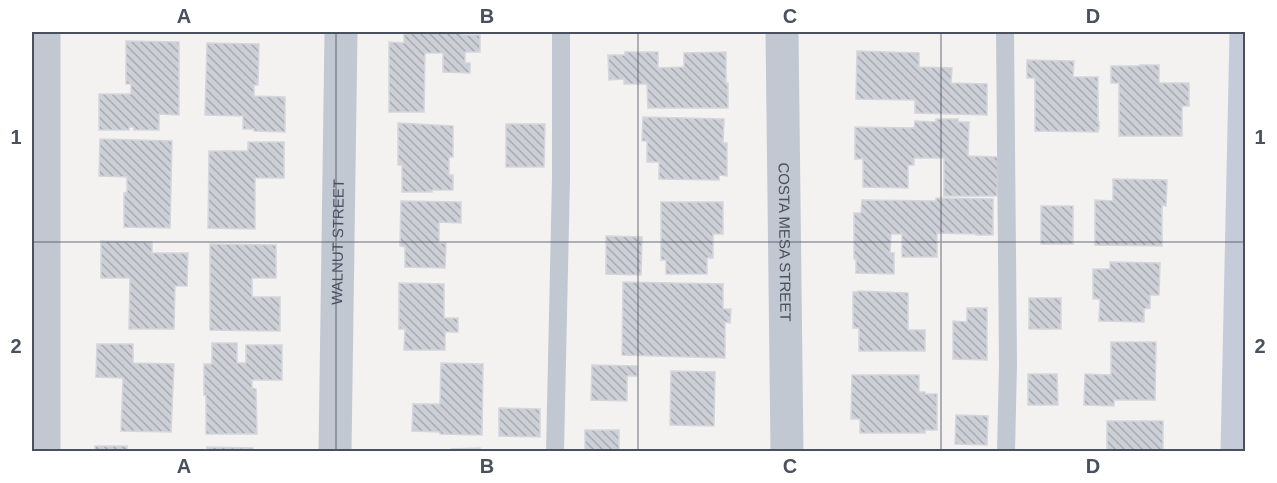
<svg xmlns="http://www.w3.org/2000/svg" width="1277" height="483" font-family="Arial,sans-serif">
<defs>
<pattern id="building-back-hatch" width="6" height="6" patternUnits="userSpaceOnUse" patternTransform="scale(1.5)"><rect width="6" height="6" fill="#cdcfd6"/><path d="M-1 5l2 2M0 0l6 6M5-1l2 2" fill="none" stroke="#a8aab1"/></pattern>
</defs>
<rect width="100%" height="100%" fill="#f3f2f1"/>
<g fill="url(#building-back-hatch)" stroke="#d5d6dc" stroke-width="1.5">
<polygon points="404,32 447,32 447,33 462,33 462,35 480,35 480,52 465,52 465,63 470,63 470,73 443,72 443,53 425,53 424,112 389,112 389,42 404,43"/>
<polygon points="126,41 179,42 179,115 159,114 159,130 134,130 134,127 129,127 129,130 99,130 99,94 131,94 131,84 126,84"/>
<polygon points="207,43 259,44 258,85 254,85 254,96 285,97 285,132 254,131 254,129 243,129 243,116 205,115"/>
<polygon points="857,51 919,53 919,67 952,68 951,83 987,84 987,115 915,113 915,100 856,99"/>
<polygon points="625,52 658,52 658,68 684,67 684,53 726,52 726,83 728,83 728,108 648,108 647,84 624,84 624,79 609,80 608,55 625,55"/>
<polygon points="1027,60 1074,61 1073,77 1098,77 1098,122 1099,122 1099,129 1098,128 1098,132 1035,131 1035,78 1027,78"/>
<polygon points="1140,65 1159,65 1159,83 1189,83 1189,106 1182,106 1182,136 1119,136 1119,83 1111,83 1111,66 1139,66"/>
<polygon points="643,117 724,119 723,143 727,143 727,176 719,175 719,180 659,179 659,162 647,162 647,141 642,141"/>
<polygon points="936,119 958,119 958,122 969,122 968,156 998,157 997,196 944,196 944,158 914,158 914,165 908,165 908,188 863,187 863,159 855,159 855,127 914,128 915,121 936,122"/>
<polygon points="398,123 453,126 453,157 449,157 449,175 453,175 453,190 432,190 432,192 402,192 402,165 398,165"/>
<polygon points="506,124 545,124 544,167 506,167"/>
<polygon points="100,139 172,141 170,228 124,227 124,193 127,192 127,177 99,176"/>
<polygon points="248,142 284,142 284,178 255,178 255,229 208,228 209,151 248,151"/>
<polygon points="1113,179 1167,180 1166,206 1162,205 1162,246 1095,245 1095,200 1113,201"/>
<polygon points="936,198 993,199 993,235 976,235 976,234 937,233 937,257 902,257 902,234 891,234 890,253 894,253 894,274 856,273 856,259 854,259 854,213 861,213 862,200 936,201"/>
<polygon points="401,201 461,202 461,223 439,222 439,243 446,243 445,268 405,267 405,247 400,246"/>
<polygon points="661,202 723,202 723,234 713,234 713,258 707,258 707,274 666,274 666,260 661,260"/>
<rect x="1041" y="206" width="32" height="38"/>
<polygon points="606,236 642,237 641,275 606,274"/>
<polygon points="101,241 152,242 152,253 188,253 187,286 175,286 174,329 129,329 130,278 101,278"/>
<polygon points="210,244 276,245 276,278 252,278 252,297 280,297 280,331 210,330"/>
<polygon points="1110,262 1160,263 1159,295 1150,295 1150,308 1144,309 1144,322 1099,321 1100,299 1093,299 1093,269 1110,269"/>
<polygon points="623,282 723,284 723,309 731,309 730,323 725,322 725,358 622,355"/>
<polygon points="399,283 444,284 444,318 458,318 458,332 445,332 445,350 404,350 405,329 399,329"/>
<polygon points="858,291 908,293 908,330 925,330 925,351 859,351 859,328 853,328 853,292 858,292"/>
<rect x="1029" y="298" width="32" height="31"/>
<polygon points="967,308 987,308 987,360 953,359 953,321 967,322"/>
<polygon points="1111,342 1156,342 1155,400 1114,400 1114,406 1084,405 1085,374 1111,375"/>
<polygon points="212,343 237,343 237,363 246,363 246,345 282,345 282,380 252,380 252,388 256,389 257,434 206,434 206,395 204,395 204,364 212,364"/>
<polygon points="97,344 133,344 133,363 174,364 171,432 121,431 123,378 96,377"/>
<polygon points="441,363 483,364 482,435 440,434 440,432 412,431 413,404 440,404"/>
<polygon points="592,365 637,366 637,376 627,376 627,401 591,400"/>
<polygon points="671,371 715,372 714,426 670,425"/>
<polygon points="1028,374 1057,374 1058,405 1028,405"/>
<polygon points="852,375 919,375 919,392 925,392 925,394 937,394 937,430 925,430 925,433 860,433 860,419 851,419"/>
<polygon points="499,408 540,409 540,437 499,436"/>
<polygon points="956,415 988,416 987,445 955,444"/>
<rect x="1107" y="421" width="56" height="31"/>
<rect x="585" y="430" width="34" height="22"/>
<rect x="95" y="446" width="32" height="6"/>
<polygon points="207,447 253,448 252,452 207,452"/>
<polygon points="480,448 480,452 447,452 451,449"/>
</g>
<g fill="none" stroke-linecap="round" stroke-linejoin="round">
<g stroke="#c2c8d2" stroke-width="18">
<polyline points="1005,32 1008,364 1006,452"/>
<polyline points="555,452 561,178 561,32"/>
</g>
<g stroke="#c2c8d2" stroke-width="33">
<path id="s1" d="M782 32 787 452"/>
<polyline points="44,452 44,32"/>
<path id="s2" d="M335 452 341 32"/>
</g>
<polyline stroke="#c5cbd9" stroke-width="33" points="1237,452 1246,33"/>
</g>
<path fill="none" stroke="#49505e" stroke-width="1.5" stroke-opacity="0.55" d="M336 32V452M638 32V452M941 32V452M32 242H1246"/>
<g text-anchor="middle" stroke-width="5" stroke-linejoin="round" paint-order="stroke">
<g font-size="15" fill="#49505e" stroke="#fff">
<text dy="5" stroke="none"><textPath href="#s2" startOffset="210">WALNUT STREET</textPath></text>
<text dy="5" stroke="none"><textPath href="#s1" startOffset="210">COSTA MESA STREET</textPath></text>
</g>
</g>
<rect width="1277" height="483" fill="none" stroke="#ffffff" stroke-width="66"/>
<rect x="33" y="33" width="1211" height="417" fill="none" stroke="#49505e" stroke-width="2"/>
<g font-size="20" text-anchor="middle" font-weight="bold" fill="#49505e">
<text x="184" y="23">A</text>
<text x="487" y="23">B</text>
<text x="790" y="23">C</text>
<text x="1093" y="23">D</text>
<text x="16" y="144">1</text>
<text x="1260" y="144">1</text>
<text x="16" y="353">2</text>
<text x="1260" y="353">2</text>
<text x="184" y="473">A</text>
<text x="487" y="473">B</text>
<text x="790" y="473">C</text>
<text x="1093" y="473">D</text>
</g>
</svg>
